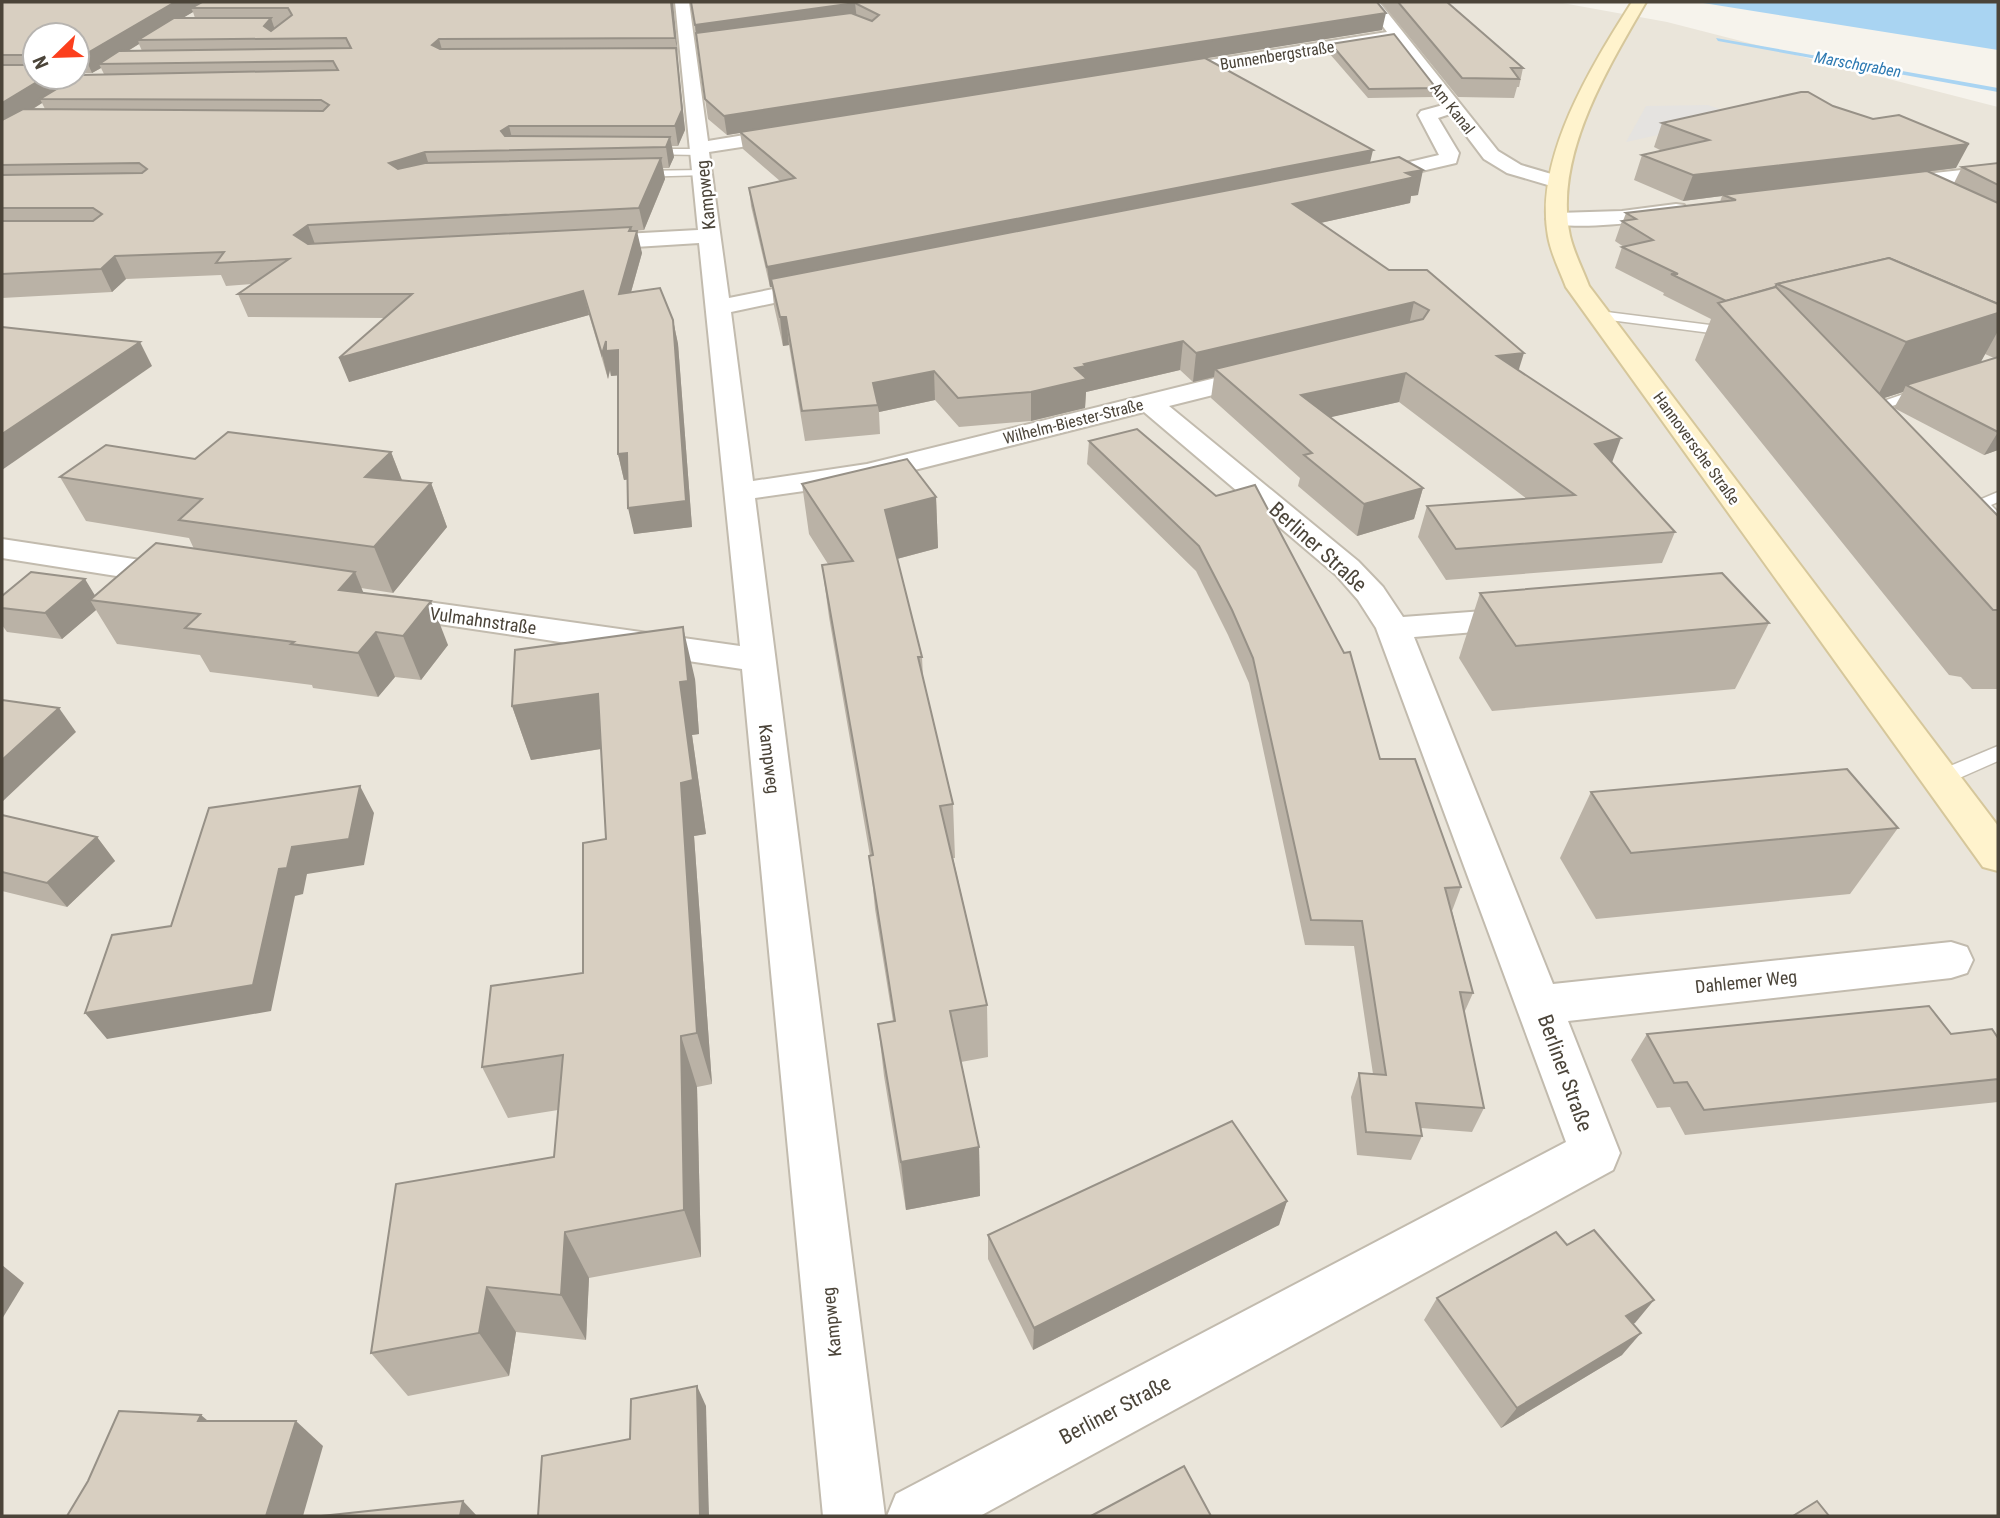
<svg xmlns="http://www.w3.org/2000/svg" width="2000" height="1518" font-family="'Roboto Condensed',sans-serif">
<rect width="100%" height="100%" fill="#f6f3ec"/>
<path fill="#eae5da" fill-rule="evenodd" d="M2 2H1557L1667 22 1998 107V1516H2ZM35 35H77V77H35Z"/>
<polygon fill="#e5e3e0" points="1708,105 1729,112 1689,128 1626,142 1646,106"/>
<polygon fill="#a9d4f2" points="1697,2 1998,3 1998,50"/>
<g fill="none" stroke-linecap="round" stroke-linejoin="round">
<polygon fill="#a9d4f2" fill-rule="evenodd" points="1716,38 1998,88 1998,92 1718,41"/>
<defs>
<g id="service">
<polygon points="644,149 701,149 706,152 701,155 640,154 639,152"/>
<polygon points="703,170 708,173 707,175 635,177 630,174 635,171"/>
<polygon points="1599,311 1734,328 1741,332 1734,336 1594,318 1592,315"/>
<polygon points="1927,386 1932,387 1932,393 1889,407 1901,419 1898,422 1888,422 1872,405"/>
<polygon points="1998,492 1998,502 1991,505 1998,512 1998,526 1992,525 1972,503"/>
<polygon points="1998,746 1998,761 1939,787 1931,784 1928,779 1931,774"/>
</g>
<g id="minor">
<polygon points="675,2 689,2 708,141 792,127 801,133 792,139 709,152 729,298 823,279 831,281 835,286 831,291 731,312 753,481 867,464 1264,366 1273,368 1277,374 1273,380 1169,406 1358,561 1383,587 1403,617 1524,608 1536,611 1541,618 1536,625 1524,628 1414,637 1553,984 1951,942 1967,947 1973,960 1967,973 1951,978 1568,1021 1620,1153 1613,1170 980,1516 887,1516 896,1494 1566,1142 1376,628 1358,600 1336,575 1144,412 867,482 755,498 885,1516 823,1516 742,669 385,616 373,613 368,606 373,599 385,596 740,646 699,243 587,250 576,243 587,236 698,230"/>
<polygon points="1365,2 1379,2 1498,151 1521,165 1565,178 1568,182 1565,186 1558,188 1507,173 1484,159 1450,114 1438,118 1459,153 1456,163 1370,183 1363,181 1360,177 1363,173 1439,155 1418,115 1421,111 1443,105 1393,40 1166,77 1158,72 1166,67 1387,32"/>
<polygon points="1998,166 1998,178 1889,190 1879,184 1889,178"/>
<path d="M1676 204 1684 205 1687 210 1684 215C1663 220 1557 234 1546 219L1557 213 1622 211Z"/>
<polygon points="2,539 180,566 192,569 196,576 192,583 180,586 2,558"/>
</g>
<path id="secondary" d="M1632 2H1646C1608 68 1553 156 1570 236 1574 253 1583 270 1589 286L1998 826V871L1983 867 1566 287C1560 271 1551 254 1548 236 1534 158 1592 65 1632 2Z"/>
</defs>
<use href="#service" stroke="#c2bbae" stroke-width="3"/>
<use href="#minor" stroke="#c2bbae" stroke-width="4"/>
<use href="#secondary" stroke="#d6c79b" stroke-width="4"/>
<use href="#service" fill="#fff" fill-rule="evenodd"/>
<use href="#minor" fill="#fff" fill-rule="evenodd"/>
<use href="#secondary" fill="#fff3cd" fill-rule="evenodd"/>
</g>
<g fill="#bab2a6" fill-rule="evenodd">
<path d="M2 2H672L685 130 678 146H672L674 157 669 168H663L665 179 644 230 632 231 642 253 631 292 673 320 678 344 692 527 634 534 627 479 624 480 618 454V375L611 376 610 370 608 379 589 315 349 382 385 318 248 317 238 294 252 284 226 286 221 275 126 279 112 292 2 298ZM193 12 195 18H182ZM35 35H77V73H92L101 68 104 74 74 79 73 77H35ZM139 44 142 51H128ZM42 103 45 109H33Z"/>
<polygon points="691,2 1377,2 1382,30 1206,58 1370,162 1418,195 1411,196 1410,203 1320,223 1519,370 1612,462 1675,532 1662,563 1446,580 1418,537 1427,506 1527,499 1399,402 1330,417 1423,488 1414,519 1357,536 1298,486 1300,478 1211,398 1214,377 1193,382 1180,370 1086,392 1085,408 1031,421 959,427 935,400 879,412 880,434 805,441 789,345 783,346 774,306 772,287 770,287 751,206 749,188 780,181 743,149 740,133 727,135 708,119"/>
<polygon points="1381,2 1447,2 1523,68 1519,87 1517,87 1514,98 1458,97"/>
<polygon points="1331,44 1436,88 1434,97 1368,98 1329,53"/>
<path d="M1833 106 1956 168 1928 172 1954 183 1962 167 1998 163V450L1984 455 1894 408 1903 392 1884 398 1998 516V689H1972L1961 677 1949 675 1695 360 1711 319 1663 295 1664 293 1615 268 1622 247H1624L1615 241 1622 221H1623L1626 213 1720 202 1722 196 1683 201 1634 180 1642 155 1662 151 1654 147 1662 123ZM1985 354 1994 358 1980 363Z"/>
<polygon points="1137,429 1380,759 1461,887 1452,911 1473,993 1464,1013 1484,1108 1472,1132 1421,1128 1422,1136 1411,1160 1357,1155 1351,1097 1359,1073 1373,1074 1354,946 1305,945 1249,683 1228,635 1196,571 1087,464 1089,441"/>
<polygon points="391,452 402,480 431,483 447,527 393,593 361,588 363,593 448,645 421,680 395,677 378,697 313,688 312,685 210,672 200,655 117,644 96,610 62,639 7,632 2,625 2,596 96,596 194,549 189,538 86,521 60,477 195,459"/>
<polygon points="802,484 936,497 938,548 897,559 922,657 923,678 953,804 955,858 953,858 987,1005 988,1057 961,1062 979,1147 980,1196 906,1210 884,1076 878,1024 893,1021 875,909 870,856 829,617 822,565 828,564 809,534"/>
<polygon points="1480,593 1769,623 1735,689 1492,711 1459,658"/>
<polygon points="695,679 699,734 692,735 706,834 694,836 712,1084 697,1087 701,1257 589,1278 586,1340 516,1332 509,1376 408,1396 371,1353 554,1157 558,1110 508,1118 482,1067 583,973 606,839 601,749 531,760 512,706"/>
<polygon points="1591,792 1898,828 1850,894 1596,919 1560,858"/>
<polygon points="2,815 97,837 115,861 67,907 2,891"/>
<polygon points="1647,1034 1951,1034 1998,1038 1998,1102 1685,1135 1670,1107 1657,1108 1631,1060"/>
<polygon points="1287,1201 1279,1225 1033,1350 988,1259 988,1235"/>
<polygon points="1567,1245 1654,1300 1633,1324 1622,1355 1501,1428 1424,1320 1437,1298"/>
</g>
<g fill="#979187">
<polygon points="175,2 209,2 191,8 193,12 146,40 138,40 139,44 108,63 99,64 101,68 92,73 84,55"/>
<polygon points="671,2 673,2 678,55 675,38"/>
<polygon points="855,3 857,20 697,42 695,25"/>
<polygon points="1386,13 1382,30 727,135 724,116"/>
<polygon points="271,18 277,36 264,26"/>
<polygon points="439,39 444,57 432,45"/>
<polygon points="676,48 685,130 678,146 675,126"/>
<polygon points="45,77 73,77 76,83 40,99 42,103 2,128 2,103"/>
<polygon points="509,126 514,146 508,150 501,131"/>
<polygon points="670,137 674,157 669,168 666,147"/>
<polygon points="1969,144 1956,168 1725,196 1723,195 1722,196 1683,201 1693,175"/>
<polygon points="1373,150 1369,167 771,279 772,287 770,287 767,267"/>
<polygon points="425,152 431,172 396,184 389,163"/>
<polygon points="661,158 665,179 644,230 639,208"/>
<polygon points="1423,170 1418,195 1411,196 1410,203 1289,230 1293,204 1406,173"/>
<polygon points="308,225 316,247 303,258 294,235"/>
<polygon points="631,227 634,242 637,231 642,253 624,317 619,294 629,231"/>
<polygon points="115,256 126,279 112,292 101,269"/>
<polygon points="583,291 589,315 349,382 339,358"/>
<polygon points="1414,302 1408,330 1215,369 1214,377 1193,382 1196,353"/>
<polygon points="1998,313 1998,331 1978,367 1906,385 1903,392 1875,401 1906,342"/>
<polygon points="780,317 786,317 789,345 783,346"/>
<polygon points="673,320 678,344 692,527 634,534 628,508"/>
<polygon points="606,341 618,350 623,375 611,376 610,370 608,379 602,354"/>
<polygon points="1183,341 1180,370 1086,392 1085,408 1031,421 1031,392 1075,368 1084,364"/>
<polygon points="140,342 152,366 2,470 2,434"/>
<polygon points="1524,353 1515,382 1497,356"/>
<polygon points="934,371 935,400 879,412 873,383"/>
<polygon points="1406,373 1399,402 1296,425 1301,395"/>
<polygon points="1998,432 1998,450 1984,455"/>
<polygon points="1621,438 1610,468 1595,444"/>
<polygon points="391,452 408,496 365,477"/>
<polygon points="627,453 633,479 624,480 618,454"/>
<polygon points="431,483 447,527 393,593 374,547"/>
<polygon points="1423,488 1414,519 1357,536 1364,504"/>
<polygon points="936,497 938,548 889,561 885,510"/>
<polygon points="355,572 373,616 339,590"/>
<polygon points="85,579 99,602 90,600 96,610 62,639 45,613"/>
<polygon points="431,601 448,645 421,680 403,636"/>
<polygon points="683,627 695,679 699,734 692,735 706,834 694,836 712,1084 697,1033 681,783 680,682"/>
<polygon points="376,632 395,677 378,697 358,653"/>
<polygon points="598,694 613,747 531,760 512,706"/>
<polygon points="59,708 76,732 2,802 2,760"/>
<polygon points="360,786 374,813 364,865 307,874 303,894 295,896 271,1011 107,1039 85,1013 279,869 292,847"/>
<polygon points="97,837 115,861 67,907 47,883"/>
<polygon points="681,1036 697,1087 701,1257 684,1210"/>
<polygon points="979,1147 980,1196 906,1210 901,1162"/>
<polygon points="1287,1201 1279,1225 1033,1350 1034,1328"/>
<polygon points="565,1232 589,1278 586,1340 561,1295"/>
<polygon points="2,1265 24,1283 2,1319"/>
<polygon points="487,1287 516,1332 509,1376 479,1333"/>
<polygon points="1654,1300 1635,1323 1608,1338 1626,1316"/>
<polygon points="1641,1333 1622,1355 1501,1428 1517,1408"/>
<polygon points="697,1386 706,1406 709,1516 700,1516"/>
<polygon points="201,1415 232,1441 198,1421"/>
<polygon points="296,1421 323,1446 303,1516 266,1516"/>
<polygon points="463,1501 477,1516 460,1516"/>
</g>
<g fill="#d8cfc1" stroke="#979187" stroke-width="2">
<polygon points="2,2 175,2 84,55 77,55 77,35 35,35 35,55 2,55"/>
<polygon points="202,2 671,2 675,38 439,39 432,45 440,49 676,48 682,110 675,126 509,126 501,131 505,136 670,137 666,147 425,152 389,163 398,169 425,163 661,158 639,208 308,225 294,235 308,244 631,227 629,231 637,231 619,294 660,288 673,320 686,501 628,508 627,453 618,454 618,350 606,351 606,341 602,354 583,291 339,358 412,294 238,294 289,259 216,263 224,252 115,256 101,269 2,274 2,221 93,221 102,214 93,208 2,208 2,175 142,173 147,169 139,163 2,165 2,120 23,109 323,111 329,105 321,100 40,99 80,75 338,70 333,61 99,64 119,51 351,48 346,38 138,40 174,18 271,18 264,26 271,31 292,15 288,8 191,8"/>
<polygon points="691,2 1377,2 1386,13 724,116 705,99 696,33 851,13 872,21 879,15 855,3 695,25"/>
<polygon points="1398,2 1447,2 1523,68 1511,68 1519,79 1462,78"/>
<polygon points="1394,34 1436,88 1369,89 1331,44"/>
<polygon points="1205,58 1373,150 767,267 749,188 795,178 740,132"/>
<polygon points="2,65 35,65 35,77 45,77 2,103"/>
<polygon points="1801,92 1808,92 1833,106 1873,119 1899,115 1969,144 1693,175 1642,155 1709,140 1662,123"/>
<polygon points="1399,157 1423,170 1406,173 1415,177 1293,204 1389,270 1427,270 1524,353 1497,356 1621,438 1595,444 1675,532 1456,549 1427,506 1575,495 1406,373 1301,395 1423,488 1364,504 1304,455 1312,453 1215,369 1423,319 1429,310 1414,302 1196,353 1183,341 1084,364 1086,366 1075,368 1087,379 1031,392 958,398 934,371 873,383 878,405 802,411 786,317 780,317 771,279"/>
<polygon points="1998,163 1998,185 1962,167"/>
<polygon points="1927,171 1998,203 1998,304 1889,258 1777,284 1775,287 1726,301 1671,274 1678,274 1622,247 1653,240 1622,221 1636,219 1626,213 1736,200 1723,195"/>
<polygon points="1889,258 1998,304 1998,313 1906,342 1777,284"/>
<polygon points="1776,287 1998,516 1998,610 1993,610 1718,303"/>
<polygon points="2,327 140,342 2,434"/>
<polygon points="1998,357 1998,432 1906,385"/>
<polygon points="1137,429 1216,496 1255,485 1344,653 1350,652 1380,759 1415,759 1461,887 1445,888 1473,993 1460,992 1484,1108 1416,1103 1422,1136 1366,1132 1359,1073 1386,1075 1362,921 1311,920 1253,658 1232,610 1199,546 1089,441"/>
<polygon points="228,432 391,452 365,477 431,483 374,547 179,520 202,499 60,477 106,445 195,459"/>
<polygon points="907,459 936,497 885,510 922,657 918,657 953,804 940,806 987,1005 950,1011 979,1147 901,1162 878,1024 895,1021 869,856 873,855 822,565 853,561 802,484"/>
<polygon points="156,543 355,572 339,590 431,601 403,636 376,632 358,653 291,644 294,642 185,628 200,614 90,600"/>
<polygon points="31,572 85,579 45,613 2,608 2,596"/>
<polygon points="1722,573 1769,623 1516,646 1480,593"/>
<polygon points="683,627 688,681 680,682 693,780 681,783 697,1033 681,1036 684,1210 565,1232 561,1295 487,1287 479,1333 371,1353 396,1184 554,1157 563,1055 482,1067 491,986 583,973 583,843 606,839 598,694 512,706 515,650"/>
<polygon points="2,700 59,708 2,760"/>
<polygon points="1847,769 1898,828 1631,853 1591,792"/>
<polygon points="360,786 349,839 292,847 287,868 279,869 253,985 85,1013 112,935 171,926 209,808"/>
<polygon points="2,815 97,837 47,883 2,872"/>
<polygon points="1929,1006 1951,1034 1992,1029 1998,1038 1998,1079 1704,1110 1687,1082 1674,1083 1647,1034"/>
<polygon points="1232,1121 1287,1201 1034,1328 988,1235"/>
<polygon points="1594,1230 1654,1300 1626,1316 1641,1333 1517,1408 1437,1298 1556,1232 1567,1245"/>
<polygon points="697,1386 700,1516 538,1516 542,1456 630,1439 631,1399"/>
<polygon points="119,1411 201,1415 198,1421 296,1421 266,1516 67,1516 88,1481"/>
<polygon points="1184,1466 1211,1516 1091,1516"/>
<polygon points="463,1501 460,1516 321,1516"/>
<polygon points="1817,1501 1829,1516 1793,1516"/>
</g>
<g text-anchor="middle" stroke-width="5" stroke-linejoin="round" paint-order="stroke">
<g font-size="16" fill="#4b4439" stroke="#fff">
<text transform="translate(1277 55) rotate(-9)" y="6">Bunnenbergstraße</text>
<text transform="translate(1453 108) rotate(52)" y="6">Am Kanal</text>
<text transform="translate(1073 421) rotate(-14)" y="6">Wilhelm-Biester-Straße</text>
<text transform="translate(1697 448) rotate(54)" y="6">Hannoversche Straße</text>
</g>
<g font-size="16" font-style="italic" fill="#2e7ab2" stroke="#fff">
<text transform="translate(1858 64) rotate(10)" y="6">Marschgraben</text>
</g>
<g font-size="18" fill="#4b4439" stroke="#fff">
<text transform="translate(706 195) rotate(-96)" y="6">Kampweg</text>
<text transform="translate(483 621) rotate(8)" y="6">Vulmahnstraße</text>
<text transform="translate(769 759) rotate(83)" y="6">Kampweg</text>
<text transform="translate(1746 982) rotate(-6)" y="6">Dahlemer Weg</text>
<text transform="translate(832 1322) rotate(-96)" y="6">Kampweg</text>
</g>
<g font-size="21" fill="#4b4439" stroke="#fff">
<text transform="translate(1318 547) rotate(42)" y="7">Berliner Straße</text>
<text transform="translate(1565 1073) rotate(70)" y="7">Berliner Straße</text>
<text transform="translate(1115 1410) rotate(-28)" y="7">Berliner Straße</text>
</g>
</g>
<rect width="2000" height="1518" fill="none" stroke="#4b4439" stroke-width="7"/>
<g transform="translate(56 56) rotate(247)"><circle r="33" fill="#ffffff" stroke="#b7b4b0" stroke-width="2"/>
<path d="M0-5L12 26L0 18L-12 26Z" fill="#fc3f1d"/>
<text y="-10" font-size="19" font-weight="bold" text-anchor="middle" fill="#4b4439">N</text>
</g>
</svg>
